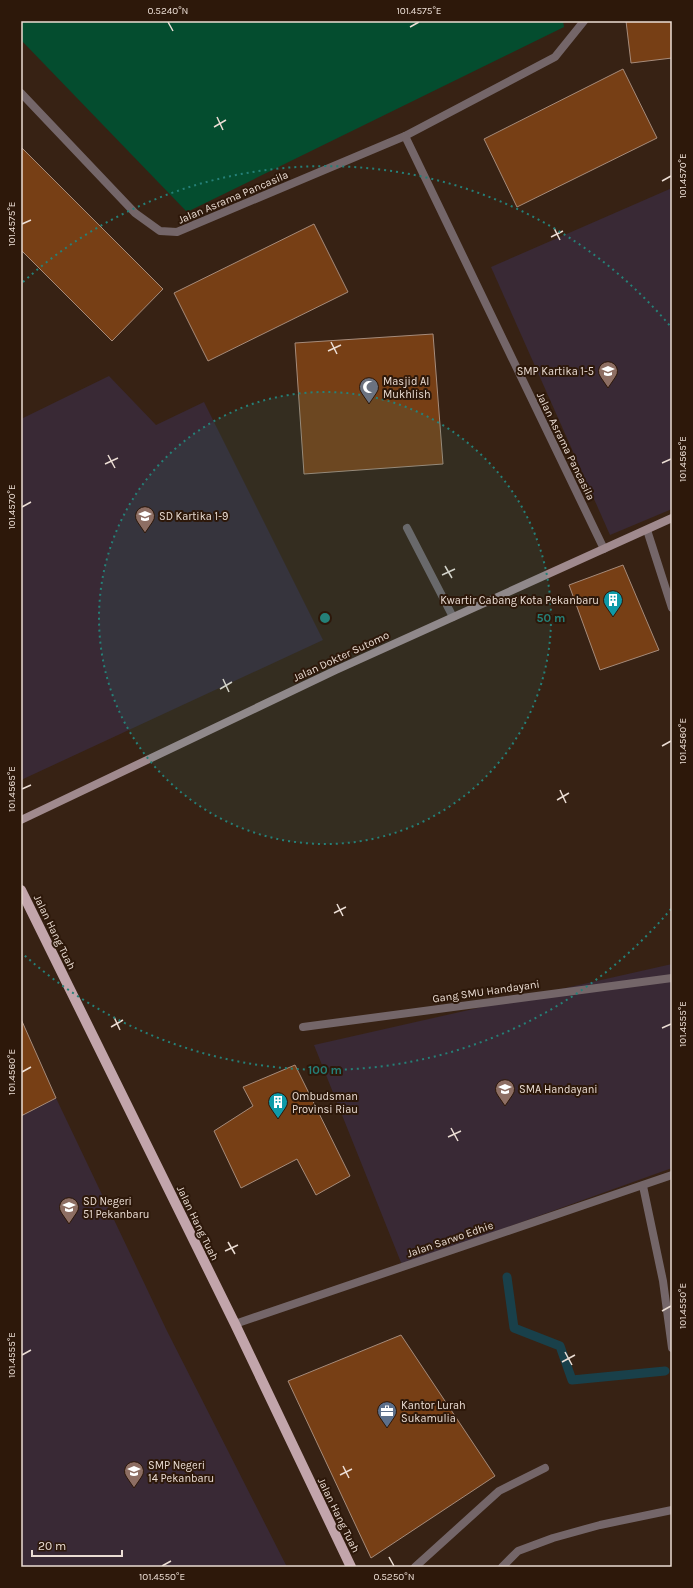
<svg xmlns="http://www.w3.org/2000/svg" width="693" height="1588" font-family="Karla,sans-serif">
<rect width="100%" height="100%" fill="#372214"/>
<g fill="#392935">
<polygon points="672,188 672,509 610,535 491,267"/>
<polygon points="109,376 156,425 204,402 323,640 21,780 21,419"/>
<polygon points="672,964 672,1168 402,1265 314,1045"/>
<polygon points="56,1098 167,1331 287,1567 21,1567 21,1116"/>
</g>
<polygon fill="#044d2f" points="21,21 563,21 564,27 187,212 21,40"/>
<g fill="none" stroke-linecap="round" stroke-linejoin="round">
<polyline stroke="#19404a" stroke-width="9" points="507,1277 514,1328 560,1346 572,1380 665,1371"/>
</g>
<g fill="#773f15" stroke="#a68b7a">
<polygon points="626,21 672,21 672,58 631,63"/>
<polygon points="623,69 657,138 517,207 484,139"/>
<polygon points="21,147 163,289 112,341 21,250"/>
<polygon points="314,224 348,292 208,361 174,293"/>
<polygon points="433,334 443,464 304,474 295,343"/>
<polygon points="623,565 659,650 600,670 569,585"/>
<polygon points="21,1019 56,1098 21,1116"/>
<polygon points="295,1065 350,1176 316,1195 297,1159 241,1188 214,1131 253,1106 243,1087"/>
<polygon points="401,1335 495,1476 371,1558 288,1381"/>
</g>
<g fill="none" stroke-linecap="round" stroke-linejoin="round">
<polyline stroke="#746669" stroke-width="8" points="407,528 453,617"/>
<g stroke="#746669" stroke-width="8">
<polyline points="21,93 135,213 160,231 177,232 405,136 555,57 584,21"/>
<polyline points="405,136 604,549"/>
<polyline points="647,530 672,608"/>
<polyline points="303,1027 672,978"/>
<polyline points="643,1186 663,1281 672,1348"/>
<polyline points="235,1324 672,1175"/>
<polyline points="415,1567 499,1491 545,1468"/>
<polyline points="502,1567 518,1551 553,1538 600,1525 672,1510"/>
</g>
<polyline stroke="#a08a8e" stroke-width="8" points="21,820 336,670 672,518"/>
<polyline stroke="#c2a5ab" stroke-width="10" points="21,890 235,1324 351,1567"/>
</g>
<path fill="none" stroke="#ebddd4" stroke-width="1.5" d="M168 22 173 31M410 27 419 22M217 117 223 130M214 127 226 120M662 181 671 176M22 224 31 220M554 228 560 240M551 237 563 231M331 342 337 354M328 351 341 345M108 455 115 468M662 463 671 459M105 464 118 458M22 507 31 502M445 566 452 578M442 575 455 569M223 679 229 692M220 689 232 682M662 746 671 741M22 789 31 785M560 790 566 803M557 800 569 793M337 904 343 916M334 913 346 907M114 1017 120 1030M111 1027 123 1020M662 1028 671 1024M22 1072 31 1067M451 1128 458 1141M448 1137 461 1131M228 1242 235 1254M225 1251 238 1245M662 1311 671 1306M565 1352 572 1365M22 1355 31 1350M562 1362 575 1355M343 1466 349 1478M340 1475 352 1469M389 1557 394 1566M162 1566 171 1561"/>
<circle cx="325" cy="618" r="226" fill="#258078" fill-opacity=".12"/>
<g fill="none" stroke="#258078" stroke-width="2" stroke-dasharray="2 4">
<circle cx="325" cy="618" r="226"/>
<path d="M671 909A452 452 0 0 1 23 954M23 282A452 452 0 0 1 671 327"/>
</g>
<defs>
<symbol id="school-pin" viewBox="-11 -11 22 30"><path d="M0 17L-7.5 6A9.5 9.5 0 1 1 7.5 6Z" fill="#8d6e63" stroke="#2d180a"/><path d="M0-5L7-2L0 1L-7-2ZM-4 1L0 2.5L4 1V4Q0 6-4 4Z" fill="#fff"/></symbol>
<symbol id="mosque-pin" viewBox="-11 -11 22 30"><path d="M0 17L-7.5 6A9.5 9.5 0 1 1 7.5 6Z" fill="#6b7280" stroke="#2d180a"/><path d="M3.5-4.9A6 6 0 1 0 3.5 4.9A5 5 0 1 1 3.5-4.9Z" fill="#fff"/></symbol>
<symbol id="building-pin" viewBox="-11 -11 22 30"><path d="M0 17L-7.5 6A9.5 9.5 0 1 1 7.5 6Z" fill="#0f9aa8" stroke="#2d180a"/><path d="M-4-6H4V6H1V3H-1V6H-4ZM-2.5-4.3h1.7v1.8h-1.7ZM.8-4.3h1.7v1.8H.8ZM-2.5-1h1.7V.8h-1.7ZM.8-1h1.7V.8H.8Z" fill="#fff"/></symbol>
<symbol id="office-pin" viewBox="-11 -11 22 30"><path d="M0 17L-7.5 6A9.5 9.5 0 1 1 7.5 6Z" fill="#5c6f8a" stroke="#2d180a"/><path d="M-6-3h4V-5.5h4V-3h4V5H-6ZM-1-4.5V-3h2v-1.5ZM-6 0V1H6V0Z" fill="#fff"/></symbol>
</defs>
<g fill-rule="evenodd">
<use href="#school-pin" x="597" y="360" width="22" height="30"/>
<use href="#mosque-pin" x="358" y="376" width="22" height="30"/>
<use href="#school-pin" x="134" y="505" width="22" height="30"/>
<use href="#building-pin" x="602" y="589" width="22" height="30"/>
<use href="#school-pin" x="494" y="1078" width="22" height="30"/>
<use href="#building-pin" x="267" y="1091" width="22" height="30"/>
<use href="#school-pin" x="58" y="1196" width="22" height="30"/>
<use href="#office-pin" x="376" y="1400" width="22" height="30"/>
<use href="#school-pin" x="123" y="1460" width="22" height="30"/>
</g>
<g text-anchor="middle" stroke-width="4" stroke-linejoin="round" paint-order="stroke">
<g font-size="11" fill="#ebddd4" stroke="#2d180a">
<text transform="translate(233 197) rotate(-23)" y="4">Jalan Asrama Pancasila</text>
<text transform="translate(566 446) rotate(64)" y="4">Jalan Asrama Pancasila</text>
<text transform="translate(341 656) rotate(-25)" y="4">Jalan Dokter Sutomo</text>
<text transform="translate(55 932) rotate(64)" y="4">Jalan Hang Tuah</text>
<text transform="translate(486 991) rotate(-8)" y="4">Gang SMU Handayani</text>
<text transform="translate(198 1223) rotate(64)" y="4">Jalan Hang Tuah</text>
<text transform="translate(450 1239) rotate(-19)" y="4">Jalan Sarwo Edhie</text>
<text transform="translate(339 1515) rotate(64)" y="4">Jalan Hang Tuah</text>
</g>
<g font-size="11" fill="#ebddd4" stroke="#2d180a" text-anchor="start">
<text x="594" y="375" text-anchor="end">SMP Kartika 1-5</text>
<text x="383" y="385">Masjid Al<tspan x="383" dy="13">Mukhlish</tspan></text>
<text x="159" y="520">SD Kartika 1-9</text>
<text x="599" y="604" text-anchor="end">Kwartir Cabang Kota Pekanbaru</text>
<text x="519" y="1093">SMA Handayani</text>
<text x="292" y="1100">Ombudsman<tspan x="292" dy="13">Provinsi Riau</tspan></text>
<text x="83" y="1205">SD Negeri<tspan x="83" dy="13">51 Pekanbaru</tspan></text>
<text x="401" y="1409">Kantor Lurah<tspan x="401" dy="13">Sukamulia</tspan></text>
<text x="148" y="1469">SMP Negeri<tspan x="148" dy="13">14 Pekanbaru</tspan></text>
</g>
</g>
<circle cx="325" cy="618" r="6" fill="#258078" stroke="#2d180a" stroke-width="2"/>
<g font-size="12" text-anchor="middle" font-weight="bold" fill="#258078" stroke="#2d180a" stroke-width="4" stroke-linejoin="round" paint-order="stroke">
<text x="551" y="622">50 m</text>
<text x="325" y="1074">100 m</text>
</g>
<rect width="693" height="1588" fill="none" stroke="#2d180a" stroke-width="44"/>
<path d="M32 1550v6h90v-6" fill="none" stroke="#ebddd4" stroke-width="2"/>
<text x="38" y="1550" font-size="12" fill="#ebddd4" stroke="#2d180a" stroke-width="3" paint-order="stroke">20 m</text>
<rect x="22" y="22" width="649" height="1544" fill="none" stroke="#ebddd4" stroke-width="1.5"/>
<g font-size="10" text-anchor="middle" fill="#ebddd4">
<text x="168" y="14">0.5240°N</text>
<text x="419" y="14">101.4575°E</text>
<text transform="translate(682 176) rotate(-90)" y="4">101.4570°E</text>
<text transform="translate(11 224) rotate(-90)" y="4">101.4575°E</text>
<text transform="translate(682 459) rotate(-90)" y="4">101.4565°E</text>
<text transform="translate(11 507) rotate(-90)" y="4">101.4570°E</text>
<text transform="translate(682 741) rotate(-90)" y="4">101.4560°E</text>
<text transform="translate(11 789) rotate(-90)" y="4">101.4565°E</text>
<text transform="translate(682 1024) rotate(-90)" y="4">101.4555°E</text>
<text transform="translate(11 1072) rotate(-90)" y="4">101.4560°E</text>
<text transform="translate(682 1306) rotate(-90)" y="4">101.4550°E</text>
<text transform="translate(11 1355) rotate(-90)" y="4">101.4555°E</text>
<text x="162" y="1580">101.4550°E</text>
<text x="394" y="1580">0.5250°N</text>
</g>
</svg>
